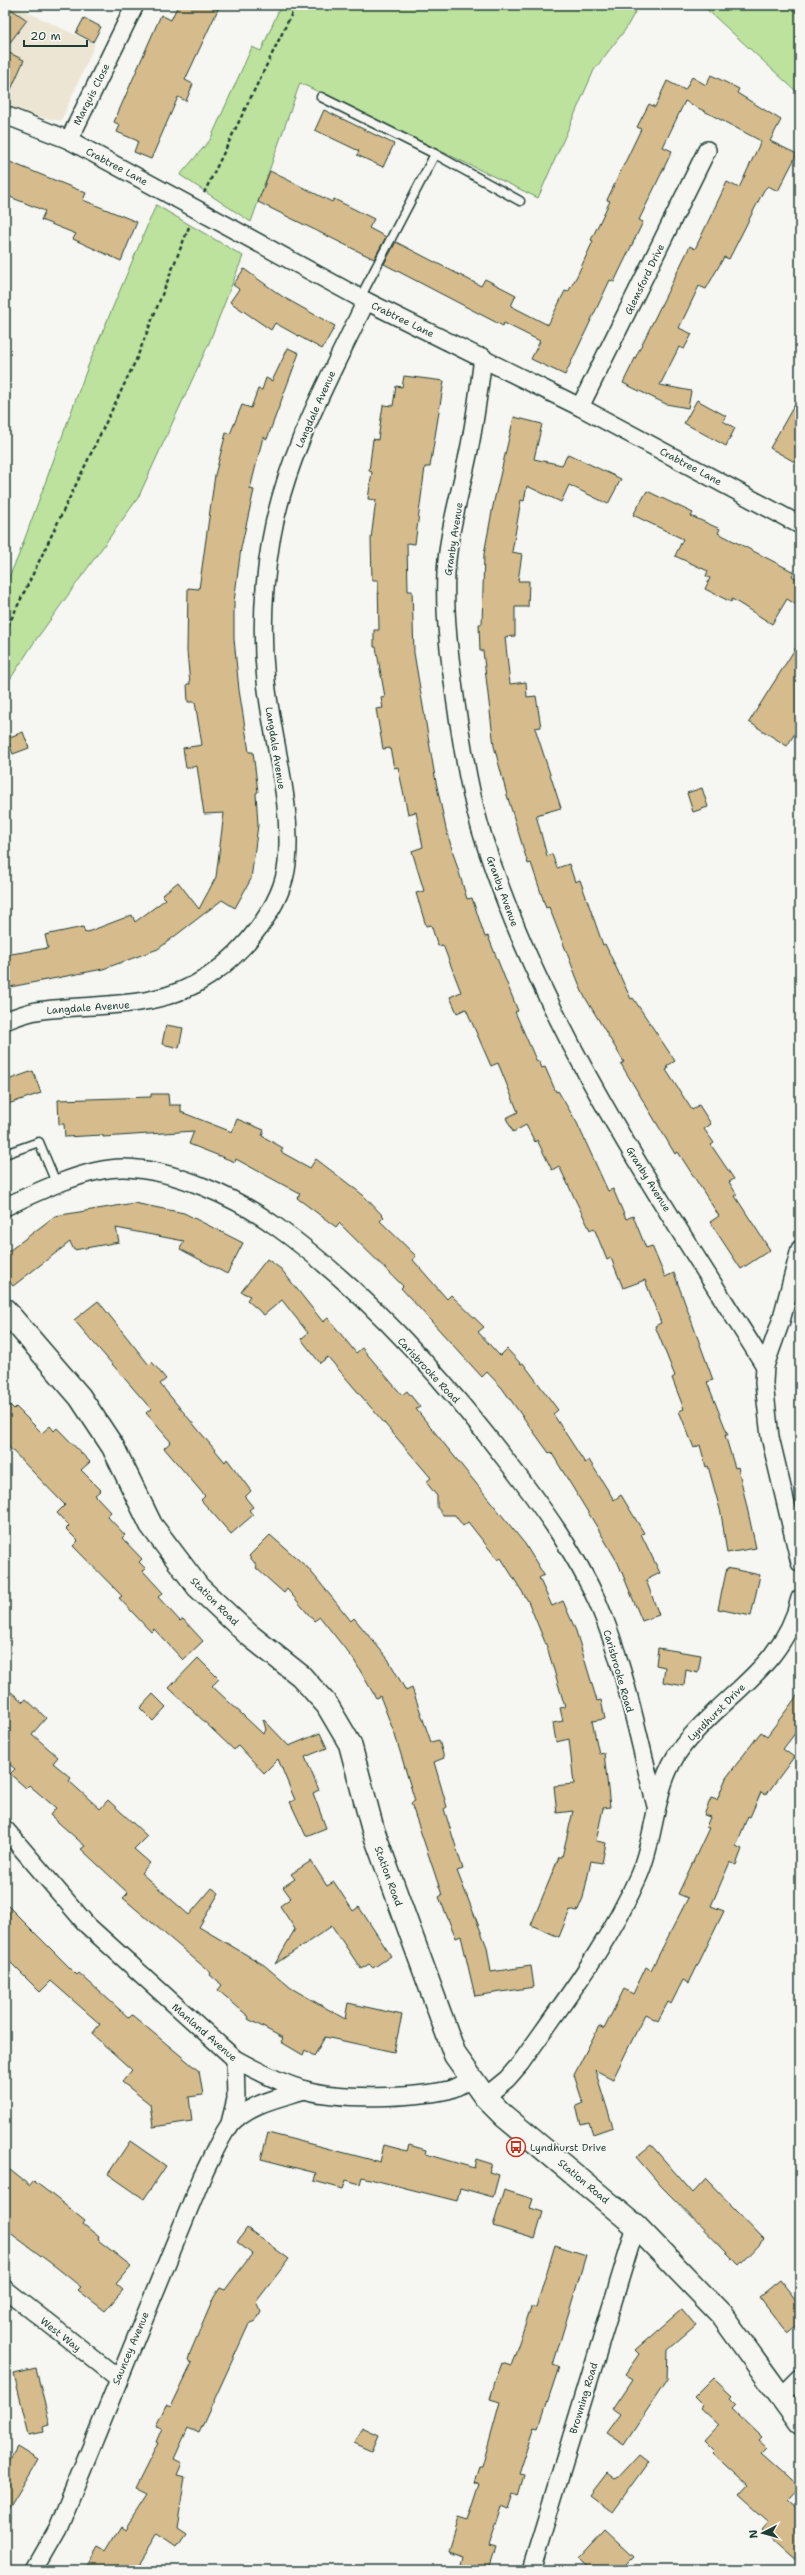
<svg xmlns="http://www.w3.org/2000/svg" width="805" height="2575" font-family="'Shantell Sans',sans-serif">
<rect width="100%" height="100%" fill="#f6f6f2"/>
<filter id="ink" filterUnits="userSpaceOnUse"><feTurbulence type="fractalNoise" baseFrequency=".025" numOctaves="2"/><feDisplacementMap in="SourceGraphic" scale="8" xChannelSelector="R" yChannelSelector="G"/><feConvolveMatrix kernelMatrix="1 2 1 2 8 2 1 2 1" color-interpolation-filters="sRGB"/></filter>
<g filter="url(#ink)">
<polygon fill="#ece5d3" points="5,5 12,5 95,44 61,121 35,116 5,104"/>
<g fill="#bce29d" stroke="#6e9068">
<polygon points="281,5 639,5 625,30 594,70 538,198 300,83 251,222 180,175 210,140 252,47 261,51"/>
<polygon points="702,5 800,5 800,95 797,92"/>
<polygon points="156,205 243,256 209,343 138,498 35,641 5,687 5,586 18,557 88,366"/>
</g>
<g fill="#d6bc8c" stroke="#1f3d34">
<polygon points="5,5 27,20 5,49"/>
<polygon points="178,5 220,5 185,80 193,84 186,101 178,97 151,159 134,152 138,141 117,132 120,125 114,122 161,15 171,20"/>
<polygon points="84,18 101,27 93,42 76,33"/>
<polygon points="5,51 24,60 5,103"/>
<polygon points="711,75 739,89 737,93 781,120 770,141 797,154 778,191 768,186 764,190 729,259 724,257 706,289 699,286 679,328 692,334 684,349 679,347 660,385 691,391 688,408 666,404 623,383 690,246 695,249 727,182 739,188 761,141 685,101 663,147 672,151 639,220 643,222 614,282 610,280 565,375 531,359 540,341 504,323 503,326 384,264 396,242 481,286 485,279 516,295 511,306 548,325 565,291 568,292 577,276 593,241 591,240 610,201 607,200 641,129 637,127 649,104 655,107 667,81 685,90 692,77 706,85"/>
<polygon points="324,110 394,144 383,167 357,155 359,151 315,130"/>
<polygon points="5,160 86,193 83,200 137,222 121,261 73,239 76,234 41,220 45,211 5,195"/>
<polygon points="270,171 332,202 334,199 374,219 369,228 386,237 374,259 258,202"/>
<polygon points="244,269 283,297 335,326 322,349 275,323 271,330 230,302 239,289 233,285"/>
<polygon points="288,348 299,353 267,439 263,437 250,489 254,490 241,548 234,602 234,639 239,690 249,752 253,752 258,792 256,793 258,825 251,879 235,908 222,900 158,949 103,969 5,988 5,955 48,948 45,935 83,927 85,933 132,915 135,922 166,899 162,895 178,882 199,909 216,877 224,813 204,814 197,766 186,768 183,748 202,745 195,702 188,702 187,684 190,684 187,651 188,588 199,589 215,475 226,433 230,434 242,405 251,408 258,389 262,390 266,378 272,381"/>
<polygon points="404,376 444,381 430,467 425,467 415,544 407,543 408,591 412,591 414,653 435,777 446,829 467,899 472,898 485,937 488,936 518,1011 515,1012 537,1062 539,1061 542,1068 545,1067 556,1092 558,1091 577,1123 608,1191 613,1189 626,1219 633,1216 646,1248 652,1246 665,1277 674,1273 713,1380 707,1382 728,1435 725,1435 735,1468 738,1467 756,1548 727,1553 721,1513 708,1466 706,1467 700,1445 694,1448 679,1411 684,1409 672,1378 675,1376 655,1326 661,1323 645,1280 623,1288 611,1258 607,1260 594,1228 590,1230 559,1166 552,1170 537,1140 535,1142 526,1125 513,1132 506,1118 518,1112 498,1063 491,1066 466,1009 457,1013 450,997 461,992 443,945 438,946 431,925 426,926 416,893 424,891 412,851 423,847 416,812 408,814 398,767 394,768 390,748 383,749 376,709 383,708 381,698 385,697 376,647 374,647 374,630 379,630 378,580 372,580 371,539 376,500 368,499 372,472 369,471 373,439 378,440 383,405 393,406 396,386 402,387"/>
<polygon points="800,395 800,465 770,448"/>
<polygon points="697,400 726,416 723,421 735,428 726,446 684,423"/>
<polygon points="514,417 542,424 534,459 562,465 568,454 621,479 608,504 569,485 561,502 527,486 524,501 521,500 512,552 522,554 518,581 529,581 528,607 515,607 515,636 505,637 510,684 526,682 527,697 536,696 541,727 535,728 561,808 536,815 547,856 552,854 557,868 569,864 575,882 580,880 603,945 605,944 631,999 633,998 675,1061 667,1066 668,1069 666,1070 692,1110 699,1105 711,1124 704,1129 714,1143 711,1145 734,1179 729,1182 737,1195 735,1196 770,1250 741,1269 710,1222 719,1216 678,1152 675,1154 665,1137 621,1064 624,1062 583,994 549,907 546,908 531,863 528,864 507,795 494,746 483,651 480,651 479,624 482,624 484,554 494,501"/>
<polygon points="647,491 693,513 691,516 720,529 718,533 794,572 792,576 800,581 800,607 787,599 772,624 732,599 731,602 705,589 710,578 706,576 708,571 675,556 683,539 633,515"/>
<polygon points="800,641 800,725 787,746 749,722"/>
<polygon points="23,732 29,748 13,754 7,738"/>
<polygon points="702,788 708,807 693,812 687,793"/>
<polygon points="166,1025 183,1028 179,1048 162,1044"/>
<polygon points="33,1071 41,1093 5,1105 5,1081"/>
<polygon points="151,1094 168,1094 169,1105 181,1105 181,1112 232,1132 237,1119 264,1130 262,1136 283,1148 281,1152 310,1168 316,1159 363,1195 384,1217 380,1221 416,1256 413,1260 447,1299 451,1295 484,1327 478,1332 500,1356 507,1349 521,1364 523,1363 558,1410 553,1414 585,1463 589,1460 614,1500 621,1495 644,1533 641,1534 660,1573 646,1580 659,1615 642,1621 618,1563 597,1527 551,1452 549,1453 502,1388 487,1372 482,1377 401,1288 403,1286 339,1223 336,1227 297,1198 300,1194 236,1159 235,1162 189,1144 194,1131 103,1137 103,1135 65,1137 64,1124 59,1124 58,1100 151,1097"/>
<polygon points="134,1203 184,1213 243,1243 227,1274 180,1249 184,1241 116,1228 119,1242 74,1250 70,1242 13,1286 5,1276 5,1254 55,1216"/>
<polygon points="267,1259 281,1269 323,1322 328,1318 356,1353 362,1348 402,1395 407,1391 420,1407 416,1409 525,1544 544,1575 539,1578 552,1606 563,1601 576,1631 597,1701 601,1700 605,1719 592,1721 599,1754 604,1753 610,1807 603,1808 596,1841 606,1843 602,1863 591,1861 583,1898 577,1912 570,1910 559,1937 531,1925 559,1857 562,1857 573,1811 557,1813 554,1786 574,1784 569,1739 556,1742 553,1723 563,1721 560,1708 565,1707 547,1647 528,1601 501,1558 498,1560 468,1522 463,1526 455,1515 443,1515 437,1507 437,1496 426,1482 431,1478 328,1357 320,1363 301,1339 308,1333 282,1300 264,1315 247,1300 250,1296 241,1292"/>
<polygon points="98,1301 149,1365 152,1362 166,1379 160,1384 225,1462 227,1459 251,1491 245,1497 253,1507 249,1510 253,1515 231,1534 201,1500 205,1496 164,1448 171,1442 146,1413 151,1409 74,1320"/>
<polygon points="5,1400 14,1409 16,1407 42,1433 50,1426 54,1431 57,1428 90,1462 81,1470 101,1490 95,1495 111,1512 107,1516 125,1535 122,1538 142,1559 139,1562 146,1569 143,1571 163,1593 158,1597 180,1621 183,1619 203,1641 183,1660 154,1629 151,1632 119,1598 122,1596 73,1546 78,1541 66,1529 69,1526 57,1513 65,1505 5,1443"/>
<polygon points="270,1535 308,1568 351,1621 354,1618 388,1659 406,1691 412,1688 431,1742 439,1740 444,1758 434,1762 447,1807 444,1809 463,1869 457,1871 487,1947 491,1972 531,1966 534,1987 475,1996 461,1936 456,1938 439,1897 442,1895 411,1803 415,1801 395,1735 380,1696 376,1698 354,1660 320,1617 314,1621 287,1589 284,1593 256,1568 257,1566 249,1556"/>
<polygon points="727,1568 760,1575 751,1616 718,1609"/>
<polygon points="658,1648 701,1655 698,1673 686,1670 684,1686 663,1682 665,1667 656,1665"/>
<polygon points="198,1658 219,1679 212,1686 263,1734 266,1730 263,1719 289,1746 320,1733 327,1748 305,1757 319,1790 313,1793 326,1828 306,1836 290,1802 295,1800 278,1759 264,1773 238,1745 234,1750 169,1688"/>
<polygon points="5,1687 23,1702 26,1699 46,1718 32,1734 58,1757 53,1763 71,1778 69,1781 100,1809 108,1800 147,1836 134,1849 150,1863 141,1873 189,1915 212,1888 219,1893 199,1927 264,1965 291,1988 345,2019 348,2003 402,2015 394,2052 325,2037 314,2056 305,2050 303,2055 281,2042 283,2038 248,2019 249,2017 218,1990 222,1985 210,1975 211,1973 123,1898 128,1893 81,1849 85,1846 50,1815 56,1808 29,1785 26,1788 10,1774 15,1769 5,1760"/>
<polygon points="800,1692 800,1727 783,1749 794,1757 766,1795 761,1792 750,1817 748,1816 736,1846 742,1849 736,1865 730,1862 711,1906 724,1911 689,1983 683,1980 671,2004 668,2002 658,2021 645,2014 613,2079 595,2070 613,2127 593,2134 589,2122 581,2124 576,2106 583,2103 574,2075 599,2026 604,2029 624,1989 633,1994 646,1967 651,1970 688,1898 678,1894 709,1828 706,1827 710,1817 704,1815 711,1798 717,1800 726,1778 761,1732 767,1736"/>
<polygon points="153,1694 166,1707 153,1721 140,1708"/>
<polygon points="311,1861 327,1886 334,1882 353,1911 359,1907 391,1956 373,1968 369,1964 361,1969 332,1926 275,1964 295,1929 280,1906 291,1898 283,1887 295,1879 291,1874"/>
<polygon points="5,1903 77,1975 79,1973 129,2018 132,2015 199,2071 203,2095 189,2097 192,2121 153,2127 150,2104 122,2082 132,2070 92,2034 100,2024 51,1981 40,1992 5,1957"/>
<polygon points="268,2133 380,2162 384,2145 407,2151 409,2145 426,2150 425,2154 474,2168 476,2159 492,2164 489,2172 499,2175 493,2197 460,2188 457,2201 362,2177 360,2184 346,2180 343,2189 314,2181 316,2173 261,2159"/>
<polygon points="130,2141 166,2166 144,2199 108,2174"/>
<polygon points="651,2145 693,2193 706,2179 764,2239 739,2265 662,2187 636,2157"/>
<polygon points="5,2166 30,2186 34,2181 60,2201 85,2221 83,2224 99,2237 98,2240 131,2266 116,2284 123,2290 105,2311 78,2290 81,2287 56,2267 5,2229"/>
<polygon points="504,2190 533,2199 530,2208 543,2212 535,2239 493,2226"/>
<polygon points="247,2228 289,2259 256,2302 261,2312 256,2321 249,2324 199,2433 188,2428 174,2459 182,2463 177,2475 185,2477 177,2527 186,2533 177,2546 158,2533 135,2570 85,2570 98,2548 105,2552 121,2526 125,2529 147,2495 135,2489 158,2443 156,2442 162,2428 156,2426 166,2405 171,2407 192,2363 188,2361 190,2353 214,2297 220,2288 225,2290 252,2254 237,2242"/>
<polygon points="555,2245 586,2255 553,2365 559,2367 539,2427 535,2426 519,2474 524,2475 518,2496 513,2494 508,2509 501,2506 488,2546 495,2548 488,2570 470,2570 460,2567 463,2556 448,2551 458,2518 468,2521 480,2484 474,2482 479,2467 482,2467 500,2402 490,2399 495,2382 502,2363 511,2366 531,2307 536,2308"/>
<polygon points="780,2280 800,2305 800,2323 787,2333 759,2297"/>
<polygon points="682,2309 696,2326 668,2350 667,2380 624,2445 606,2433 620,2414 613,2409 633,2379 625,2374 639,2354 635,2350"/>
<polygon points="36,2369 50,2425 43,2427 44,2432 29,2435 14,2374"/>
<polygon points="713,2378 732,2396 730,2398 736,2404 732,2408 762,2437 759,2440 768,2448 762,2454 799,2487 787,2500 800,2512 800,2564 761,2529 768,2521 739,2495 748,2485 713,2453 715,2451 704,2440 718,2425 700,2408 702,2405 694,2397"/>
<polygon points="362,2427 379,2435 372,2451 354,2443"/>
<polygon points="17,2447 38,2460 5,2515 5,2469"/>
<polygon points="640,2454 649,2461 612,2512 590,2495 607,2473 616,2480"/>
<polygon points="606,2530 634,2556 620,2570 590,2570 579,2559"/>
</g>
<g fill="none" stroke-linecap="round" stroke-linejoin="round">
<defs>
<g id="lane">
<polyline points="321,97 435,154 520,201"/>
<polyline points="360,298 435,154"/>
<polyline points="5,1154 39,1142 57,1185"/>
</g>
<g id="street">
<polyline points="5,115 69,140 360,298 580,407 800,525"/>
<polyline points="69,140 135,5"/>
<path d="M483 357C479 390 475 423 468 455 460 494 448 533 446 573 444 617 450 660 456 704 463 750 470 798 485 843 546 1033 660 1198 765 1366"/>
<polyline points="580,407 707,150"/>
<path d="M5 1021C15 1017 26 1013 36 1011 96 1002 157 1012 209 976 243 953 283 906 287 863 293 802 272 741 266 681 261 634 263 587 271 540 286 454 329 379 366 301"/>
<path d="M5 1207C36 1192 89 1167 124 1168 174 1169 237 1198 277 1227 365 1290 444 1379 509 1464 542 1507 576 1553 598 1603 626 1668 638 1739 656 1806"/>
<polyline points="800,1249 781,1321 765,1366 764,1383 770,1437 800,1563"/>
<path d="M5 1829 87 1925 235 2059C257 2071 280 2083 305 2090 341 2100 412 2098 448 2090 456 2088 464 2083 470 2079"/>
<path d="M485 2097 507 2079 520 2064C563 2003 609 1944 639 1875 657 1834 653 1784 682 1747 723 1694 784 1668 800 1598"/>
<polyline points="229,2127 236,2099 235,2059"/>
<polyline points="5,2289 118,2378"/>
<polyline points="782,2396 800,2378"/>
<path d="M34 2570 58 2528 202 2177C210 2161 218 2142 228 2127 246 2104 279 2098 305 2090"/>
<polyline points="531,2570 636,2226"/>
</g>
<polyline id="secondary" points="5,1310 80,1397 113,1447 151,1525 198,1587 248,1634 301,1676 327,1705 350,1744 373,1830 455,2055 485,2097 504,2116 636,2226 721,2314 800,2423"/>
</defs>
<use href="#lane" stroke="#1f3d34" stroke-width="11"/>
<use href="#street" stroke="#1f3d34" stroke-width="20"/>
<use href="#secondary" stroke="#1f3d34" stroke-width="25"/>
<g stroke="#1f3d34" stroke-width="2.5" stroke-dasharray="4 3" stroke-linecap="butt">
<polyline points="792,5 800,8"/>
<polyline points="204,193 296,5"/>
<polyline points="5,632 136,360 189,227"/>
</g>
<use href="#lane" stroke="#f6f6f2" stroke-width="8"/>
<use href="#street" stroke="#f6f6f2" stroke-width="17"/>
<use href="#secondary" stroke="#f6f6f2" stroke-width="22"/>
</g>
</g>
<defs>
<symbol id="bus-ring" viewBox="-11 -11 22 22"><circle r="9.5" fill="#f6f6f2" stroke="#c8321e" stroke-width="1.5"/><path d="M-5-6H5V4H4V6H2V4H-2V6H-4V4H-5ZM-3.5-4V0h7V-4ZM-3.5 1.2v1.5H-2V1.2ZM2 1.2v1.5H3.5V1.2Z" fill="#c8321e"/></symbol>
</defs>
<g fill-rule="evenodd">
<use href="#bus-ring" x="505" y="2136" width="22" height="22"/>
</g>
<g text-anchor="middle" stroke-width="3.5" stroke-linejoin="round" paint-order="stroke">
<g font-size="10" fill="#1f3d34" stroke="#f6f6f2">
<text transform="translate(91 94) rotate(-63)" y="4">Marquis Close</text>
<text transform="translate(117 166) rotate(28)" y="4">Crabtree Lane</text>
<text transform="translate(644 279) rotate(-64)" y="4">Glemsford Drive</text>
<text transform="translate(403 319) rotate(26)" y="4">Crabtree Lane</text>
<text transform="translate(315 409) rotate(-66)" y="4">Langdale Avenue</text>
<text transform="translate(691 466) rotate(28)" y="4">Crabtree Lane</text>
<text transform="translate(453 539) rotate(-81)" y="4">Granby Avenue</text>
<text transform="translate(276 748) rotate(81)" y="4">Langdale Avenue</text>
<text transform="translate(503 891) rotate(70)" y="4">Granby Avenue</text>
<text transform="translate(88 1007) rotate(-4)" y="4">Langdale Avenue</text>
<text transform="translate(649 1179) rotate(58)" y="4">Granby Avenue</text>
<text transform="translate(429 1370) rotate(47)" y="4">Carisbrooke Road</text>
<text transform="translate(215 1601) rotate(45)" y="4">Station Road</text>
<text transform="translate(619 1671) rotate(74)" y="4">Carisbrooke Road</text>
<text transform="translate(716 1712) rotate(-45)" y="4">Lyndhurst Drive</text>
<text transform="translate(389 1876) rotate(70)" y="4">Station Road</text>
<text transform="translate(205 2032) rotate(41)" y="4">Manland Avenue</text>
<text transform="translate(584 2181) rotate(40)" y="4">Station Road</text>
<text transform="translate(61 2334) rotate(38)" y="4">West Way</text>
<text transform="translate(130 2348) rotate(-67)" y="4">Sauncey Avenue</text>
<text transform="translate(583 2398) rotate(-73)" y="4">Browning Road</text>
</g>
<g font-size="10" fill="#1f3d34" stroke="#f6f6f2" text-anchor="start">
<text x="530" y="2151">Lyndhurst Drive</text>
</g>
</g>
<rect width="805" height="2575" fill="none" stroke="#f6f6f2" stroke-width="20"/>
<rect x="10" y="10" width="785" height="2555" fill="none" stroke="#1f3d34" stroke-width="1.5" filter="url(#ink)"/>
<g transform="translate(763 2533) rotate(264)" stroke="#f6f6f2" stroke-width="3" paint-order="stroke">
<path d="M0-3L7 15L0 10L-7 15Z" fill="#1f3d34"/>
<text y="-6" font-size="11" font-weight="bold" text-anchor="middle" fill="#1f3d34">N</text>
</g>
<path d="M24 40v6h63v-6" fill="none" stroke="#1f3d34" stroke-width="2"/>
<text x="30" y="40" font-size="12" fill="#1f3d34" stroke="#f6f6f2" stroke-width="3" paint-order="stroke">20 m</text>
</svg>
